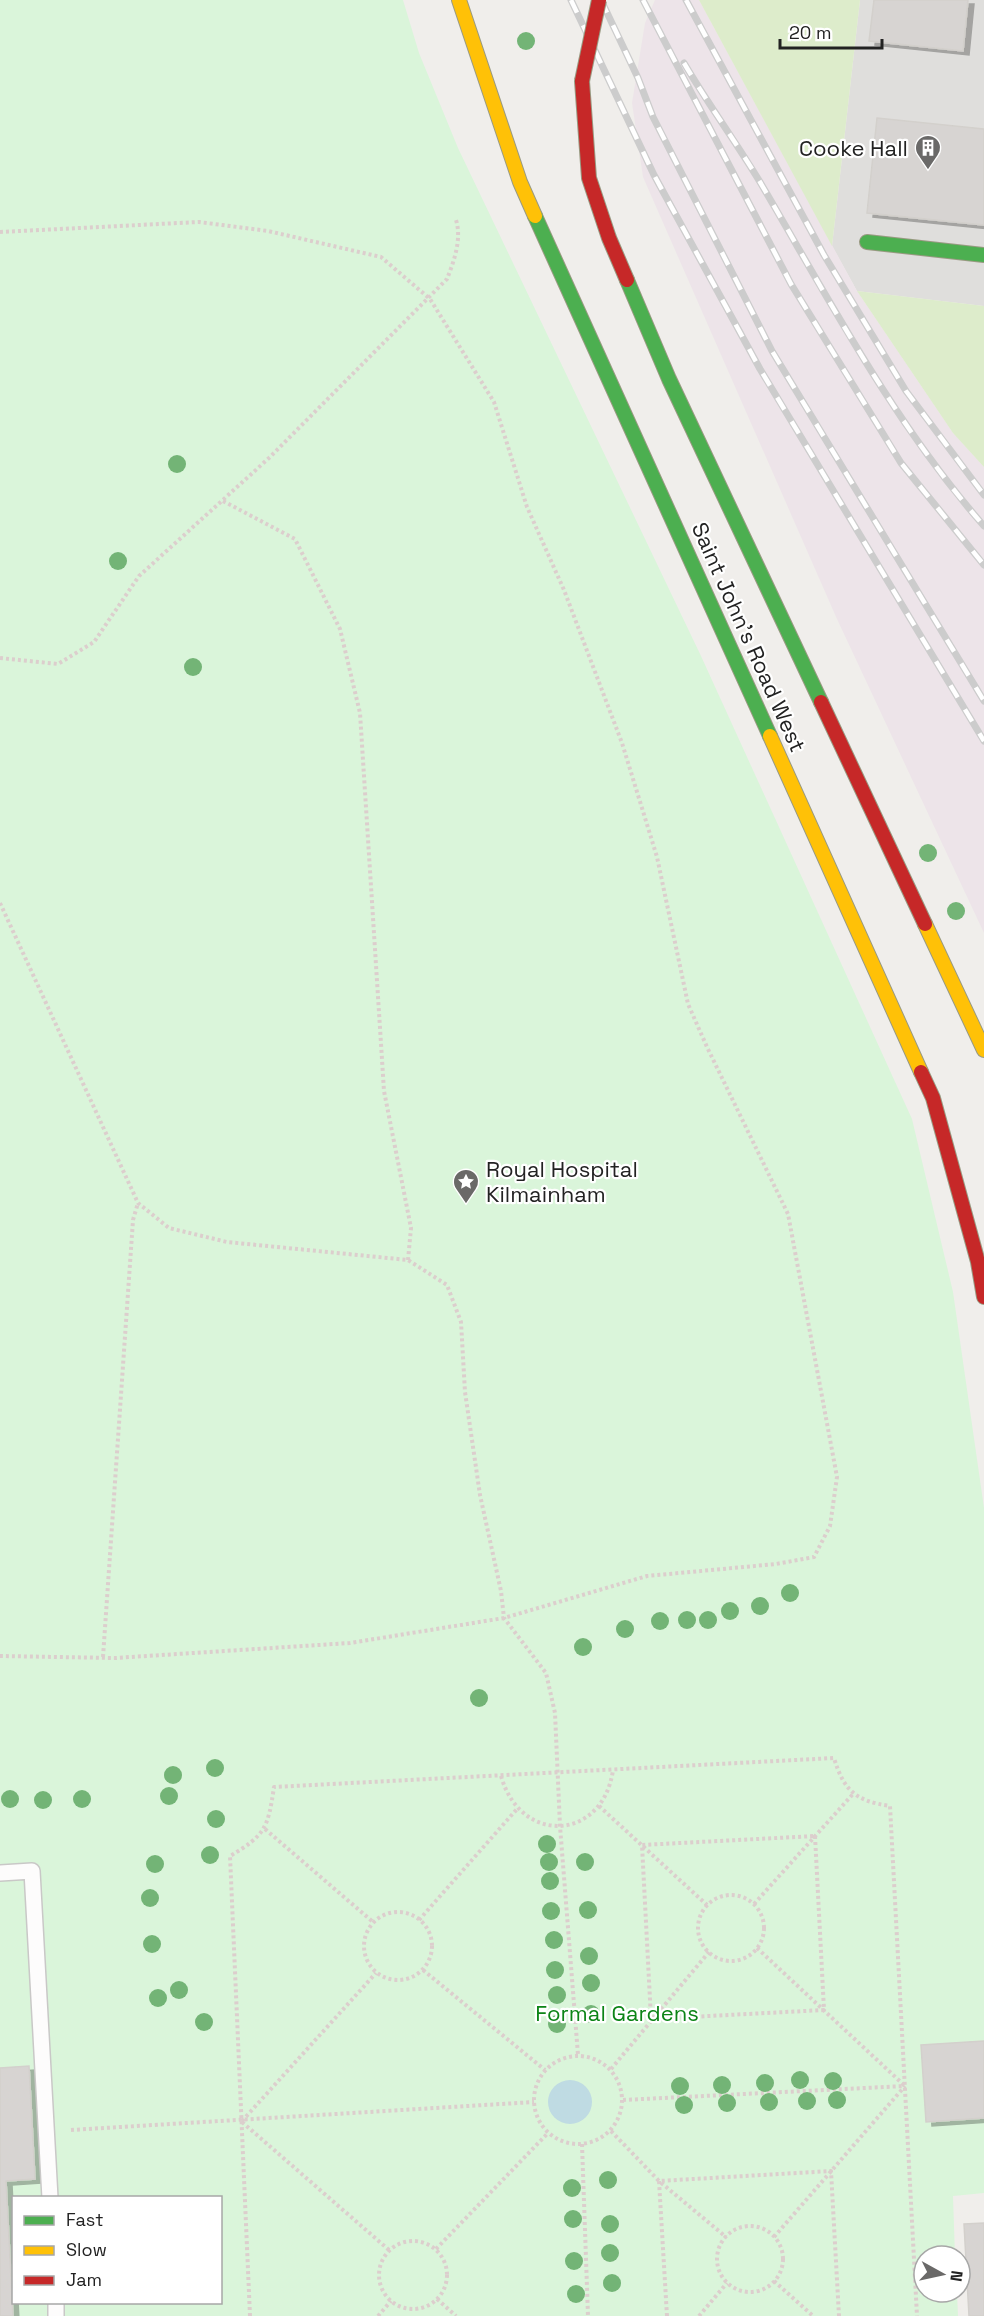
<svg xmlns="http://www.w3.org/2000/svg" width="984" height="2316" font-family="'Space Grotesk',sans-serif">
<defs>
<filter id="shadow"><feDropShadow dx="6" dy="4" stdDeviation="0" flood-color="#0004"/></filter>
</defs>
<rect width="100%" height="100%" fill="#f0eeeb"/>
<polygon fill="#dfdedc" points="860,0 984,0 984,306 857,291 832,246"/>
<polygon fill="#ede4e9" points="655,0 699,0 857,291 953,433 984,467 984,933 837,619 643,177 632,103 645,23"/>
<g fill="#ddeccb">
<polygon points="699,0 860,0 832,246"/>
<polygon points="857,291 984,306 984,467 953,433"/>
</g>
<path fill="#daf5da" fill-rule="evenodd" d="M0 0H403L419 53 458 148 701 656 912 1119 953 1292 984 1508V2193L953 2196 955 2256H924V2292H957L958 2316H0ZM14 2198H220V2302H14Z"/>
<circle fill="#bfdbe3" cx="570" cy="2102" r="22"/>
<g fill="#d7d4d2" stroke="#d3d0cc" stroke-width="1.5" filter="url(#shadow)">
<polygon points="874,0 968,0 963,51 869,41"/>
<polygon points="877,118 984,129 984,225 867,213"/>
<polygon points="984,2041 984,2118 926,2122 921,2045"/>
<polygon points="29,2066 35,2179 6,2181 13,2316 0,2316 0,2068"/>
<polygon points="984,2223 984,2316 969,2316 964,2224"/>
</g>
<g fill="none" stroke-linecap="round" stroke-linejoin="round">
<defs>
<g id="lane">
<polyline points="0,1873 32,1871 50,2198"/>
<polyline points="56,2302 56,2316"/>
</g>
<g id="fast">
<polyline points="535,216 770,736"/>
<polyline points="867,242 984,255"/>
<polyline points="627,280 669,379 821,702"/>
</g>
<g id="slow">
<polyline points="459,0 520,182 535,216"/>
<polyline points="770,736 921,1072"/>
<polyline points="925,924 984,1050"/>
</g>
<g id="jam">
<polyline points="582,81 589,178 609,238 627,280"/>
<polyline points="821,702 925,924"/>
<polyline points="921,1072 933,1098 978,1262 984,1297"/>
</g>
</defs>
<use href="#lane" stroke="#c9c8c7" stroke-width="18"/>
<use href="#fast" stroke="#999a82" stroke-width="16"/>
<use href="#slow" stroke="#999a82" stroke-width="16"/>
<use href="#jam" stroke="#999a82" stroke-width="16"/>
<g stroke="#dccecd" stroke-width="4" stroke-dasharray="3 3" stroke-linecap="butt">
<polyline points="0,232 199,222 268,231 381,257 430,299 494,402 527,507 564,590 622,743 657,857 688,1004 707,1047 788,1214 837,1477 830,1526 814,1557 776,1564 647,1576 504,1618 350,1643 115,1658 0,1656"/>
<polyline points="223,501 295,539 340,629 360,713 384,1091 411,1228 408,1260"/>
<path d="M0 658 58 664 94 642 139 576 269 458 447 279C454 261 462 239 456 220"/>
<polyline points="0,903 138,1203 169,1228 227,1242 408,1260 447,1285 461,1322 465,1392 480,1495 501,1591 504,1618 546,1673 555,1713 560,1826 578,2055"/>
<polyline points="103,1657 133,1220 138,1203"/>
<path d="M501 1776C521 1846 603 1841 613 1770"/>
<polyline points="599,1806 707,1905"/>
<polyline points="265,1829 373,1922"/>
<polygon points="815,1836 824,2010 651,2019 642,1845"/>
<circle cx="731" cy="1928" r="33"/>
<polyline points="754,1904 853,1794"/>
<circle cx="398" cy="1946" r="34"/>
<polyline points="419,1920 517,1809"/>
<polyline points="757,1948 905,2086"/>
<polyline points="423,1970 545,2070"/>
<circle cx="578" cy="2100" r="44"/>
<polyline points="611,2069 709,1952"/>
<polyline points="623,2100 905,2086"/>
<polyline points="242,2121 376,1973"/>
<polyline points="242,2122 389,2250"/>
<polyline points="71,2130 534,2102"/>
<polyline points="611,2131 659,2181 726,2237"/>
<polyline points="582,2144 588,2316"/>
<circle cx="750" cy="2259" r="33"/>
<polyline points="774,2237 905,2086"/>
<circle cx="413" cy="2275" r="34"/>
<polyline points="436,2249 548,2133"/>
<polyline points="774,2281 813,2316"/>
<polyline points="437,2299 456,2316"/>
<path d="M250 2316 230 1856C266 1835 268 1827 274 1787L834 1758C844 1791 856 1801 890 1806L917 2316"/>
<polyline points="378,2316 391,2301"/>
<polyline points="667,2316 659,2181 831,2171 839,2316"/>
<polyline points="699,2316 727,2283"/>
</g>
<use href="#lane" stroke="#fdfcfc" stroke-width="15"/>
<use href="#fast" stroke="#4caf50" stroke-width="14"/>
<use href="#slow" stroke="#ffc107" stroke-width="14"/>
<use href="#jam" stroke="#c62828" stroke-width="14"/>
<defs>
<g id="rail">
<polyline points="571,0 654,175 760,369 984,741"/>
<polyline points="601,0 638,78 653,117 772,351 984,701"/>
<polyline points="643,0 791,284 901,463 984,565"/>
<polyline points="686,0 824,255 906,391 984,495"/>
<path d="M684 63C708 104 736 142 760 182 830 301 893 422 984 526"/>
</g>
</defs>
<use href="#rail" stroke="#ccc" stroke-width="7"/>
<use href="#rail" stroke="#fff" stroke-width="4.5" stroke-dasharray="14" stroke-linecap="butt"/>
<defs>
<polyline id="jam-bridge" points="582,81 599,0"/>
</defs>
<use href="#jam-bridge" stroke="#999a82" stroke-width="16" stroke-linecap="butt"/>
<use href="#jam-bridge" stroke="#c62828" stroke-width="14"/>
</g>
<g fill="#73b476">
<circle cx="526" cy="41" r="9"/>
<circle cx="177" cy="464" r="9"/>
<circle cx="118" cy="561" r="9"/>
<circle cx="193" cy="667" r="9"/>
<circle cx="928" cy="853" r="9"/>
<circle cx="956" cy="911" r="9"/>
<circle cx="790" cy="1593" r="9"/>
<circle cx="760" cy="1606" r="9"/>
<circle cx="730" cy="1611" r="9"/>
<circle cx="687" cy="1620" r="9"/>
<circle cx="708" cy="1620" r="9"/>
<circle cx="660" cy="1621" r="9"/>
<circle cx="625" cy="1629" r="9"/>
<circle cx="583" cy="1647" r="9"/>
<circle cx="479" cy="1698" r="9"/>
<circle cx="215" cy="1768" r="9"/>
<circle cx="173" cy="1775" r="9"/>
<circle cx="169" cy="1796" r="9"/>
<circle cx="10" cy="1799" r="9"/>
<circle cx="82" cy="1799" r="9"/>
<circle cx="43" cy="1800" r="9"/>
<circle cx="216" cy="1819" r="9"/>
<circle cx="547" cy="1844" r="9"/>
<circle cx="210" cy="1855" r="9"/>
<circle cx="549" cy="1862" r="9"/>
<circle cx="585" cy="1862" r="9"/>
<circle cx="155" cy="1864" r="9"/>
<circle cx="550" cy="1881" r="9"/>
<circle cx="150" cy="1898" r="9"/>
<circle cx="588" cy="1910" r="9"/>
<circle cx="551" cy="1911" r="9"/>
<circle cx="554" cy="1940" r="9"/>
<circle cx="152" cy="1944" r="9"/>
<circle cx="589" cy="1956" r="9"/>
<circle cx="555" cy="1970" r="9"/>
<circle cx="591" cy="1983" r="9"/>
<circle cx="179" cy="1990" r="9"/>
<circle cx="557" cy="1995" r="9"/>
<circle cx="158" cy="1998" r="9"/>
<circle cx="591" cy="2014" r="9"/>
<circle cx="204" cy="2022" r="9"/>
<circle cx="557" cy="2024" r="9"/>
<circle cx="800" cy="2080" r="9"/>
<circle cx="833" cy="2081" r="9"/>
<circle cx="765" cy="2083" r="9"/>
<circle cx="722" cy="2085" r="9"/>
<circle cx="680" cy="2086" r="9"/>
<circle cx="837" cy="2100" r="9"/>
<circle cx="807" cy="2101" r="9"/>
<circle cx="769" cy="2102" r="9"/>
<circle cx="727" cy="2103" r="9"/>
<circle cx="684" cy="2105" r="9"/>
<circle cx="608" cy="2180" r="9"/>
<circle cx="572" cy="2188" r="9"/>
<circle cx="573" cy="2219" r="9"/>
<circle cx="610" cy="2224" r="9"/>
<circle cx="610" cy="2253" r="9"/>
<circle cx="574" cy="2261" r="9"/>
<circle cx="612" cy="2283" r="9"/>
<circle cx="576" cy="2294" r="9"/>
</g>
<defs>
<symbol id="building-pin" viewBox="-11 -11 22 30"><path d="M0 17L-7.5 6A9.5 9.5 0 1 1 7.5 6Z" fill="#6a6968" stroke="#fff"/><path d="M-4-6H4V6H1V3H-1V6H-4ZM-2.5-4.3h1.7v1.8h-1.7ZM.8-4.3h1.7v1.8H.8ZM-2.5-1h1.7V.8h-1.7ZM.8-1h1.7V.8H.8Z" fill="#fff"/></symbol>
<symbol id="sight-pin" viewBox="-11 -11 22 30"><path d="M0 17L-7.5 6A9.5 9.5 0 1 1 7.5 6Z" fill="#6a6968" stroke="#fff"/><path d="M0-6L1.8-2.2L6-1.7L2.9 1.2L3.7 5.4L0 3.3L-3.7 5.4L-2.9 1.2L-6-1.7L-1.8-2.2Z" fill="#fff"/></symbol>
</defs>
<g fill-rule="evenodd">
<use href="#building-pin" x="913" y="133" width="30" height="40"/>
<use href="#sight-pin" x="451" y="1167" width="30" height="40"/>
</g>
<g text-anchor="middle" stroke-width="4.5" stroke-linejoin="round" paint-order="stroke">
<g font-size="22" fill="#222" stroke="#fff" text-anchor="end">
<text x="908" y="156">Cooke Hall</text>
<text x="486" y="1177" text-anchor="start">Royal Hospital<tspan x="486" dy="25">Kilmainham</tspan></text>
</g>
<g font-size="22" fill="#222" stroke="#fff">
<text transform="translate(749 637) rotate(66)" y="8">Saint John's Road West</text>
</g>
<g font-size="22" fill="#0c8416" stroke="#fff">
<text x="617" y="2021">Formal Gardens</text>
</g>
</g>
<rect x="12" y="2196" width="210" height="108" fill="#ffffff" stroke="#a7a7a7" stroke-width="1.5"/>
<rect x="24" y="2216" width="30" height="9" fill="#4caf50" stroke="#a7a7a7" stroke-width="1.5"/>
<text x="66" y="2226" font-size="18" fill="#222222">Fast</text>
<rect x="24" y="2246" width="30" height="9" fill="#ffc107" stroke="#a7a7a7" stroke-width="1.5"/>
<text x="66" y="2256" font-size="18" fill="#222222">Slow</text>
<rect x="24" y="2276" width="30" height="9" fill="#c62828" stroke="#a7a7a7" stroke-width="1.5"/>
<text x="66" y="2286" font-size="18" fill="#222222">Jam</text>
<g transform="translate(942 2274) rotate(98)"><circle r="28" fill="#ffffff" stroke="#a7a7a7" stroke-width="1.5"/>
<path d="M0-4.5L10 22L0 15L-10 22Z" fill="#6a6968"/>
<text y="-9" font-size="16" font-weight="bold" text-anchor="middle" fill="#222222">N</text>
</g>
<path d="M780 39v9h102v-9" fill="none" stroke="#222222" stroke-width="3"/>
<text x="789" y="39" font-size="18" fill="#222222" stroke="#ffffff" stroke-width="4.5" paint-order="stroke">20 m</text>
</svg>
